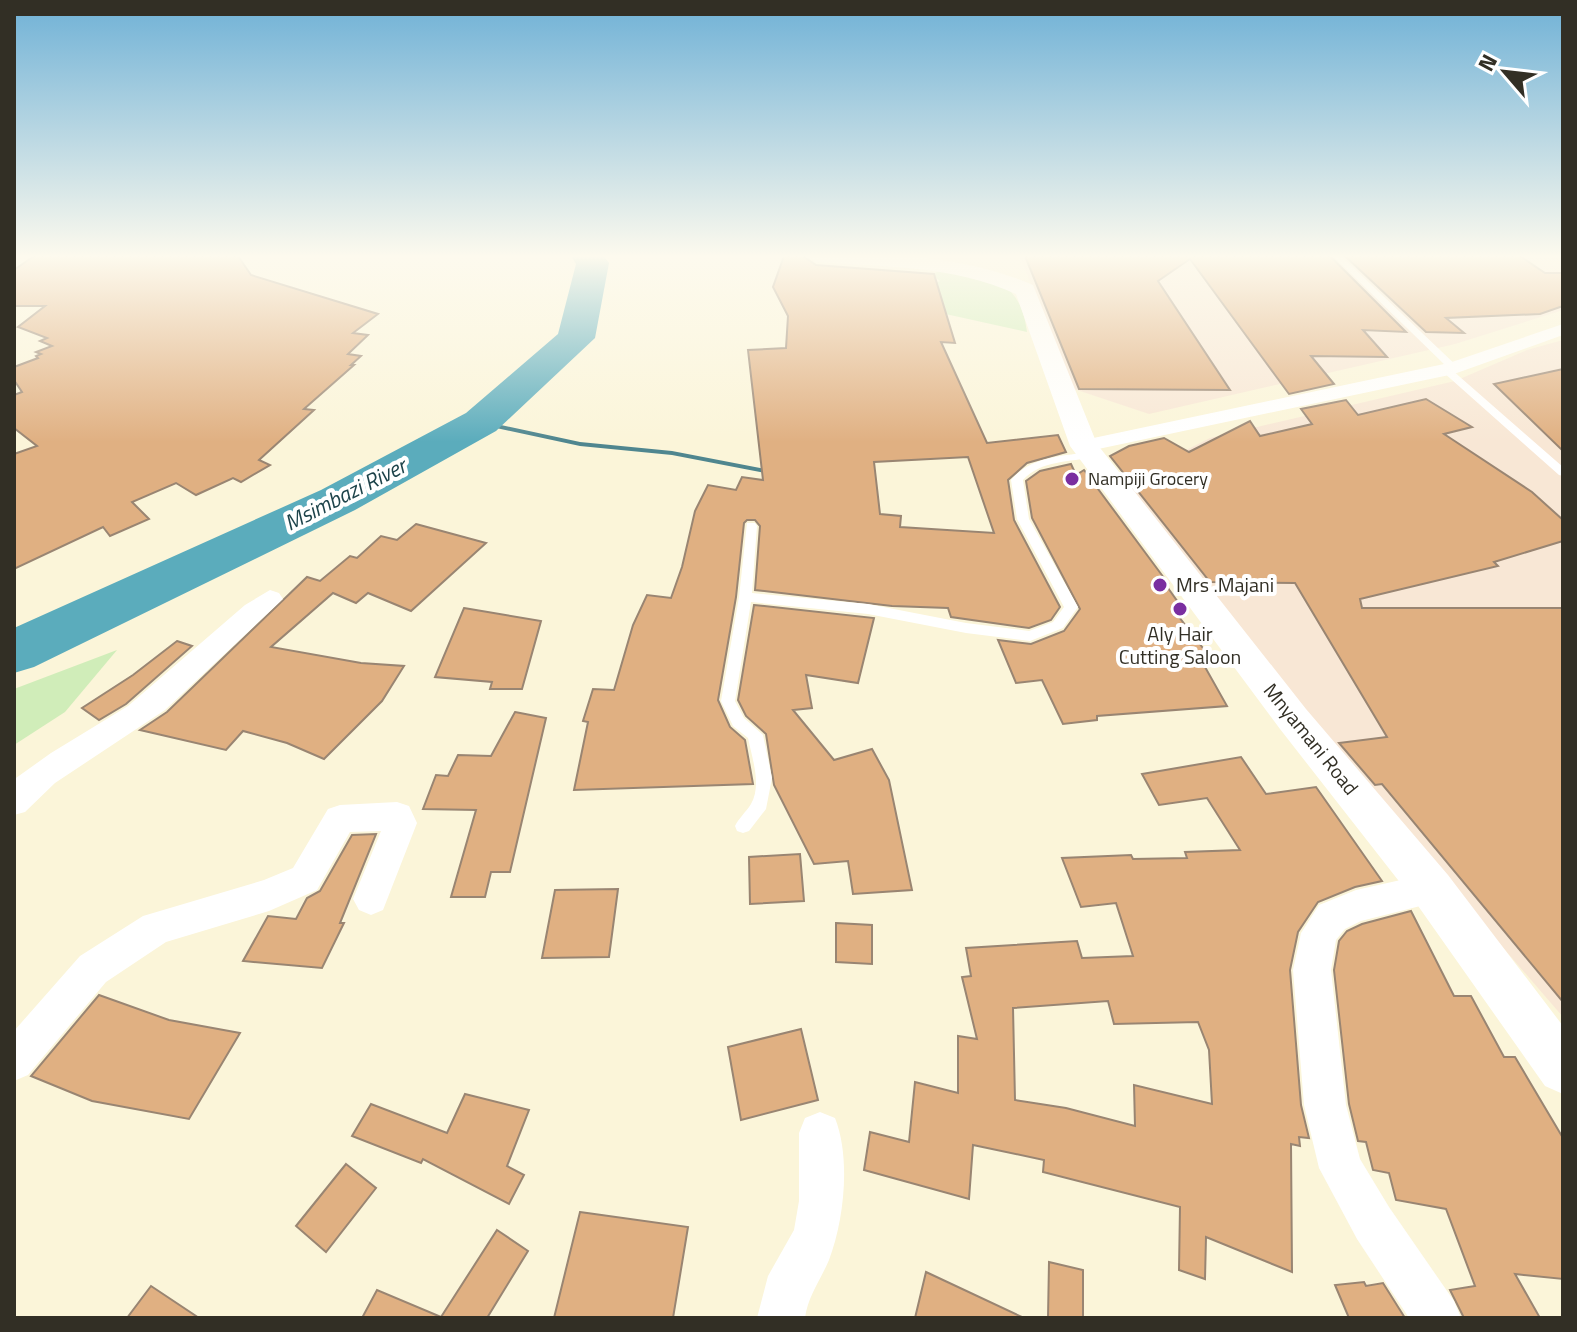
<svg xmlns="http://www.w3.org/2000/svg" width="1577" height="1332" font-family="'Titillium Web',sans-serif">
<rect width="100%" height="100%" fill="#fbf5d9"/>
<g fill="#f8e7d5">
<polygon points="1020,256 1563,256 1563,310 1455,344 1149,414 1071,388"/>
<polygon points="1563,340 1563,1017 1354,775 1125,481 1210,438 1455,381 1527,350"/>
</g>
<g fill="#d0edb9">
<path d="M941 271C988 277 1020 277 1027 332L932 311 929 286 940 281 931 274Z"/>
<polygon points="117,650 65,712 14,745 14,689"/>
</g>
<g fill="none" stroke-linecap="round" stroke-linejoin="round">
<polygon fill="#4f868f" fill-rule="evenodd" points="478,420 580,442 672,451 775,471 779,473 775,475 672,455 580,446 478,424"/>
<polygon fill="#5bacbc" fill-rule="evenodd" points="571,256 604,256 609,263 595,338 496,431 355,510 34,667 14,673 14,628 321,490 466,413 558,334 576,264"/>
</g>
<g fill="#e0b082" stroke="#998572" stroke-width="2" fill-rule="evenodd">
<polygon points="34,256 238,256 251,275 378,314 353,333 368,335 348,354 361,356 351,365 354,365 304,409 314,410 259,460 270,465 241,482 233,478 196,495 176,483 132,502 149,519 110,536 103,527 14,569 14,454 37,446 14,428 14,395 22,392 14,380 14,367 38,358 36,356 41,354 36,352 52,346 40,341 47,338 18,327 45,306 14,306 14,270"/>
<path d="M784 256H803L816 265 934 274 955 343 941 342 987 443 1058 435 1066 452 1027 463 1008 480 1014 520 1060 607 1051 620 1029 628 951 617 948 608 892 606 755 590 760 526 755 520H747L744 523 736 597 718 700 730 727 745 740 753 784 574 790 588 722 583 721 593 689 614 690 633 625 647 595 671 598 682 567 695 511 708 485 736 490 742 477 763 480 748 350 786 348 788 316 773 287ZM968 457 994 533 900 527 901 516 880 514 874 462Z"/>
<polygon points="1025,256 1330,256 1406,332 1363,330 1387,357 1311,356 1334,384 1289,394 1190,259 1158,281 1230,390 1079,389"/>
<polygon points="1345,256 1520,256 1545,273 1563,273 1563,306 1540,314 1446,318 1464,333 1426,332"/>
<polygon points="1563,369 1563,451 1494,384"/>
<polygon points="1426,399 1472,427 1444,434 1532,492 1563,520 1563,541 1494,562 1498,566 1360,599 1362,608 1563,608 1563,1002 1382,784 1375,785 1339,743 1387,737 1295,583 1210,582 1110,456 1129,446 1164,438 1189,452 1250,421 1260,436 1312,424 1301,409 1346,400 1358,415"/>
<polygon points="1071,464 1076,475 1084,470 1167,582 1163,581 1185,612 1176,613 1216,665 1205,667 1227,706 1097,716 1097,720 1063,724 1042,680 1016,683 998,640 1031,644 1064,631 1080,609 1032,518 1026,481 1040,471"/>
<polygon points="416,524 486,543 411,611 368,593 356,603 333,593 271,647 361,663 404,666 382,701 324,759 287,743 243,731 226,750 140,730 167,712 307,577 320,581 350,556 357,558 381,536 397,540"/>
<polygon points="754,605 874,618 858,683 806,675 812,708 793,710 834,760 872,749 889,780 912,890 853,894 848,861 814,864 774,785 766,734 746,716 738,700"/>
<polygon points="464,608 541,621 522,689 490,689 492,682 435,677"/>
<polygon points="177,641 192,646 126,704 99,720 82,708 133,675"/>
<polygon points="515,712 546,718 510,872 491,872 485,897 451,897 476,810 423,809 436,775 448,776 458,755 491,756"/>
<path d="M1241 757 1266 794 1316 787 1382 881 1355 887 1318 902 1298 932 1290 970 1301 1105 1309 1138 1299 1137 1300 1146 1291 1144 1292 1272 1206 1237 1205 1279 1179 1270 1180 1207 1043 1172 1044 1160 973 1145 969 1199 864 1170 870 1132 909 1142 915 1082 958 1093V1036L977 1039 962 977 971 976 966 948 1077 941 1082 958 1133 956 1116 903 1081 907 1062 858 1131 855 1133 859 1187 858 1185 852 1240 850 1207 798 1159 805 1142 774ZM1108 1001 1114 1024 1198 1022 1209 1050 1212 1104 1134 1085 1135 1126 1066 1108 1015 1100 1013 1008Z"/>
<polygon points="376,834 340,923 344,923 322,968 243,961 268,916 296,919 307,898 320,891 352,835"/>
<polygon points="800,854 804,901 750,904 749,857"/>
<polygon points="618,889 609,957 542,958 555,890"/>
<polygon points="1411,911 1454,996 1471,996 1504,1057 1515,1057 1563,1138 1563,1279 1515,1274 1540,1318 1464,1318 1450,1290 1475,1286 1446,1209 1396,1200 1389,1173 1373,1170 1366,1142 1358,1141 1349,1104 1334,970 1339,941 1347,931 1362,924"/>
<polygon points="836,923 872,925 872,964 836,962"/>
<polygon points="99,995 169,1020 240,1033 189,1119 92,1101 31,1076"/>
<polygon points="801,1029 818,1100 741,1120 728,1047"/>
<polygon points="465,1094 529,1110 507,1166 524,1175 509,1204 423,1159 421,1163 352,1136 371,1104 447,1133"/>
<polygon points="346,1164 376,1188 326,1252 296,1226"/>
<polygon points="580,1212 688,1227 673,1318 554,1318"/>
<polygon points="497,1230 528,1251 487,1318 362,1318 377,1290 441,1317"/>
<polygon points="1049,1262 1083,1270 1083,1318 1048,1318"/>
<polygon points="926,1272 1024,1318 915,1318"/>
<polygon points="1364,1282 1366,1286 1383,1283 1405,1318 1349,1318 1335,1285"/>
<polygon points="151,1286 199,1318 127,1318"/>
</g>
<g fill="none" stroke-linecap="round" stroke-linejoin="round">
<g fill="#fff" fill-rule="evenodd">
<polygon points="1333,256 1341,256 1459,368 1452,370 1563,467 1563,476 1559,475 1443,372 1443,368 1448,368"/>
<path d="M1091 452 1096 455 1095 457C1070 462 1041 460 1023 480L1029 519 1078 607 1063 628 1030 641 966 633 868 614 751 602 735 701 744 718 763 735 772 778 766 809 749 831 743 833 737 831 735 826C739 818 746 812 751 804 762 785 752 758 748 738L733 726 721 701 739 597 747 523H755L757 526 752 593 868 604 966 623 1029 631 1053 622 1064 607 1017 519 1011 480C1031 456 1063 456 1091 452Z"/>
</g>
<g fill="#fff" fill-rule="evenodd">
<polygon points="1563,324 1563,335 1454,374 1084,452 1073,446 1084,440 1449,363"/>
<polygon points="270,590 279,593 283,599 165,710 55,783 25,812 14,815 16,778 51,753 128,706 245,605"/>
<polygon points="397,802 409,806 417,823 383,910 371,915 359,910 353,899 381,831 350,832 317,890 269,911 166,942 106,982 28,1075 14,1081 14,1031 80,956 143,916 264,880 293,868 328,809 340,805"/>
<polygon points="1432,873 1444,878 1449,889 1444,900 1361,921 1345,929 1336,940 1331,970 1346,1105 1360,1159 1389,1207 1454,1301 1461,1318 1409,1318 1357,1239 1319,1168 1304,1105 1293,970 1301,933 1319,905 1356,890"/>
<path d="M820 1112 835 1118C851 1158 844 1221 829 1260 820 1281 808 1296 805 1318H757L768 1276 794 1230 799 1201V1133L805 1118Z"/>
</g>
<path fill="#fff" fill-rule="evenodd" d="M806 256C882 253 962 254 1033 285L1097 444 1306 709 1448 875 1563 1026V1094L1545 1086 1416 903 1280 729 1070 446 1016 294C953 265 883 267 816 262Z"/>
</g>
<linearGradient id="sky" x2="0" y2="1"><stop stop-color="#6fb1d6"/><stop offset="0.58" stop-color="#fdfaee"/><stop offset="1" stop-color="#fdfaee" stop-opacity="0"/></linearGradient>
<rect width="1577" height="442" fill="url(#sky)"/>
<g fill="#7a2ea0" stroke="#fff" stroke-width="3">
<circle cx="1072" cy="479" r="8"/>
<circle cx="1160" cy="585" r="8"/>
<circle cx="1180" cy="609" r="8"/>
</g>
<g text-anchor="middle" stroke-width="8" stroke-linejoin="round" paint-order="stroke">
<g font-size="18" fill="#322f25" stroke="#fff" text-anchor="start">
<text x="1088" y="485">Nampiji Grocery</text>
</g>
<g font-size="20" fill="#322f25" stroke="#fff" text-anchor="start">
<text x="1176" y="592">Mrs .Majani</text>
<text x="1180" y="641" text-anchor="middle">Aly Hair<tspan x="1180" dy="23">Cutting Saloon</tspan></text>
</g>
<g font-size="20" fill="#322f25" stroke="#fff">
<text transform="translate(1311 739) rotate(51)" y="7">Mnyamani Road</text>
</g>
<g font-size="22" font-style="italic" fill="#1d434a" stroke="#fff">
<text transform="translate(345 494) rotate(-27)" y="8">Msimbazi River</text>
</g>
</g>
<rect width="1577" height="1332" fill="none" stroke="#322f25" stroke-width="32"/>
<g transform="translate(1505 72) rotate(298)" stroke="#ffffff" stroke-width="6" paint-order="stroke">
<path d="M0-6L14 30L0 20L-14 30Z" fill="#322f25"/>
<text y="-12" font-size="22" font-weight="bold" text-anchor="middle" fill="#322f25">N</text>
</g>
</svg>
